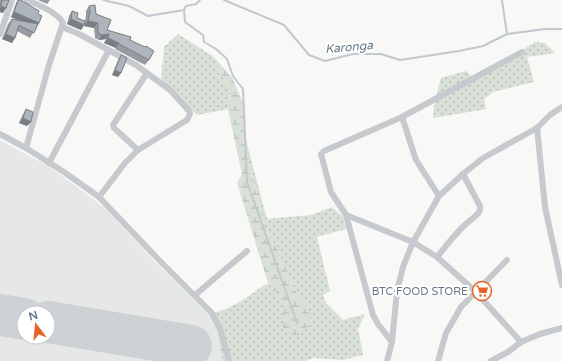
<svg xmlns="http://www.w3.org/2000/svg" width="562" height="361" font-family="'Varela Round',sans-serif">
<defs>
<pattern id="grass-dots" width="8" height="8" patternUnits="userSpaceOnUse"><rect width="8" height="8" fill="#d9e0d7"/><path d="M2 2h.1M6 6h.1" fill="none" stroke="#b4bab4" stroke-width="1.8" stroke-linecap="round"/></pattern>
<pattern id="wetland-marsh" width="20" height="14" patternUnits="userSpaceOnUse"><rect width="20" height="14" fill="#d9e0d7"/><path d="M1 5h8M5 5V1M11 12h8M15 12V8" fill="none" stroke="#b4bab4"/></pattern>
</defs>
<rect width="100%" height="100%" fill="#f8f8f6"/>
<path fill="#e6e7e7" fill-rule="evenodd" d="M0 140 50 167 106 209 156 263 209 313 216 323 220 336 222 361H0ZM24 313H48V337H24Z"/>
<g fill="url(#grass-dots)">
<polygon points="178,34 214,57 230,93 228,109 197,115 161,81 164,47"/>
<polygon points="535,42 545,43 555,53 527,57 534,82 493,92 484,99 486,109 433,118 435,100 441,78 466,71 475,79"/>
<path d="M244 133 267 219 311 215 332 207 343 217 346 229 317 237 330 291 323 295 326 303 343 320 365 314 358 329 363 355 343 360 313 358 306 361H222C220 343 219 328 209 313 231 311 250 294 268 283L283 299 308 309 294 289 281 254 266 232 242 136Z"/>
</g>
<polygon fill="url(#wetland-marsh)" points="214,57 233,79 244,105 244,133 242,136 266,232 281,254 294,289 308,309 311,324 297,337 283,331 283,299 268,283 237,183 242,174 228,109 230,93"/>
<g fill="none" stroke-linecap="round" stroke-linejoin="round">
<g stroke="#c1c9cf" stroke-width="2">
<polyline points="103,0 129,6 148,16 184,10 186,6 196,4 200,0"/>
<polyline points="224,0 284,25 309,55 325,61 353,54 381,54 400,60 459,51 483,46 507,34 545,29 562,29"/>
<polyline points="502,0 507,34"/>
<polyline points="184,10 185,22 203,35 204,42 216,49 227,59 233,76 243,89 247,182 297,323"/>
</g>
<g stroke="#cfd2d4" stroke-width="42">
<polyline points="0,315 24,319"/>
<polyline points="48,322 191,346"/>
</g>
<g stroke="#c6c9cd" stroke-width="6">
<polyline points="62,27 79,34 136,65 170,90 189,111 190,114 187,120 138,150 125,163 99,197"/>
<polyline points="0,34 12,0"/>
<polyline points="402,117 416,160 439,196"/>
<polyline points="537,128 545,207 562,285"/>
<polyline points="0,134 26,148 64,172 99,197 159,260 212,313 220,329 229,361"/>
<path d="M26 148 49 65 63 23C57 12 38 5 27 0"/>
<polyline points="138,150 114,128 113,125 147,73"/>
<polyline points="49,163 109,50"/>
<polyline points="346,215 413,242 437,257 475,291 521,342"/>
<path d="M437 257C448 244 458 229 472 219 476 215 481 213 480 206L463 174"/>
<polyline points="195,295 247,251"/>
<polyline points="392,342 378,324 373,315 346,215 331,192 321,154 324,151 402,117 522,52"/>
<polyline points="387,361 392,342 397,291 403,267 413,242 439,196 463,174 483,158 537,128 550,115 562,107"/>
<polyline points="438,361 446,333 461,307 507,260"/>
<polyline points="491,361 508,352 521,342 540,334 562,328"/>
</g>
</g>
<g fill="#959ba1">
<polygon points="0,0 9,0 6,8 3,13 0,12"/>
<polygon points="18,0 21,0 38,14 39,23 30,38 17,31 12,43 2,39 8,24 12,19 19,20 11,17 16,3"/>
<polygon points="38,0 50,0 47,4"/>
<polygon points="89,6 107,30 130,40 149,60 145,65 115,49 116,48 104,43 106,39 99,40 95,38 94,28 84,26 86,16 86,11"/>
<polygon points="72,11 77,18 84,25 81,30 67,24 69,16"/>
<polygon points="121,55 121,73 118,77 112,75 118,60"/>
<polygon points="26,109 31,122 27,126 19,123 23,114"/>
</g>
<g fill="#797e83">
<polygon points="1,6 6,8 3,13 0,12 0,8"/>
<polygon points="14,12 39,23 36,27 11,17"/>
<polygon points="71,19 84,25 81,30 67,24"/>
<polygon points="88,21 98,23 94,28 84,26"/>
<polygon points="6,34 15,38 12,43 2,39"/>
<polygon points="109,34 106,39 99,40 102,35"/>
<polygon points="108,38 119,43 116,48 104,43"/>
<polygon points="115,70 121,73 118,77 112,75"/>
<polygon points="23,118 31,122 27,126 19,123"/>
</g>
<g fill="#adb4bb" stroke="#797e83">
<polygon points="2,0 9,0 6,8 1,6"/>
<polygon points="18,0 21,0 39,11 38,14 42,16 39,23 14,12"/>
<polygon points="95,5 96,14 111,20 107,30 131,37 130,40 145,47 146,46 154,51 149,60 119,44 119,43 108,38 109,34 102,35 98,33 98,23 88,21 90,12 89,6"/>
<polygon points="72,11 78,13 77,18 85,21 84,25 71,19"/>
<polygon points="12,19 38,24 34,33 19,25 15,38 6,34"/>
<polygon points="121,55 127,58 121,73 115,70"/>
<polygon points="26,109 33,112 31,122 23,118"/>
</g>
<defs>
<symbol id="supermarket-ring" viewBox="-11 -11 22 22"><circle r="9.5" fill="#fff" stroke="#e66428" stroke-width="1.5"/><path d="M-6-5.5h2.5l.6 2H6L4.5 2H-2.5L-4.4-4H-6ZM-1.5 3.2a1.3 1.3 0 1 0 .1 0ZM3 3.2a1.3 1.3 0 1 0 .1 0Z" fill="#e66428"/></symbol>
</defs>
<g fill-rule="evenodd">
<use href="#supermarket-ring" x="471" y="280" width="22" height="22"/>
</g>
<g text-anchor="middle" stroke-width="4" stroke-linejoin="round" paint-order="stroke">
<g font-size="11" fill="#677687" stroke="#fff" text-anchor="end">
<text x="468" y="295">BTC FOOD STORE</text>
</g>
<g font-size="12" font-style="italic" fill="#637783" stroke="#fff">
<text transform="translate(349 47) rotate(-5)" y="4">Karonga</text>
</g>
</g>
<g transform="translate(36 325) rotate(344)"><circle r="19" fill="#ffffff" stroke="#c2c8cf"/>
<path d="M0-3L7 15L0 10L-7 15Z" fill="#e66428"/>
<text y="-6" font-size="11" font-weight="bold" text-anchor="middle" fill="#677687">N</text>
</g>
</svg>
